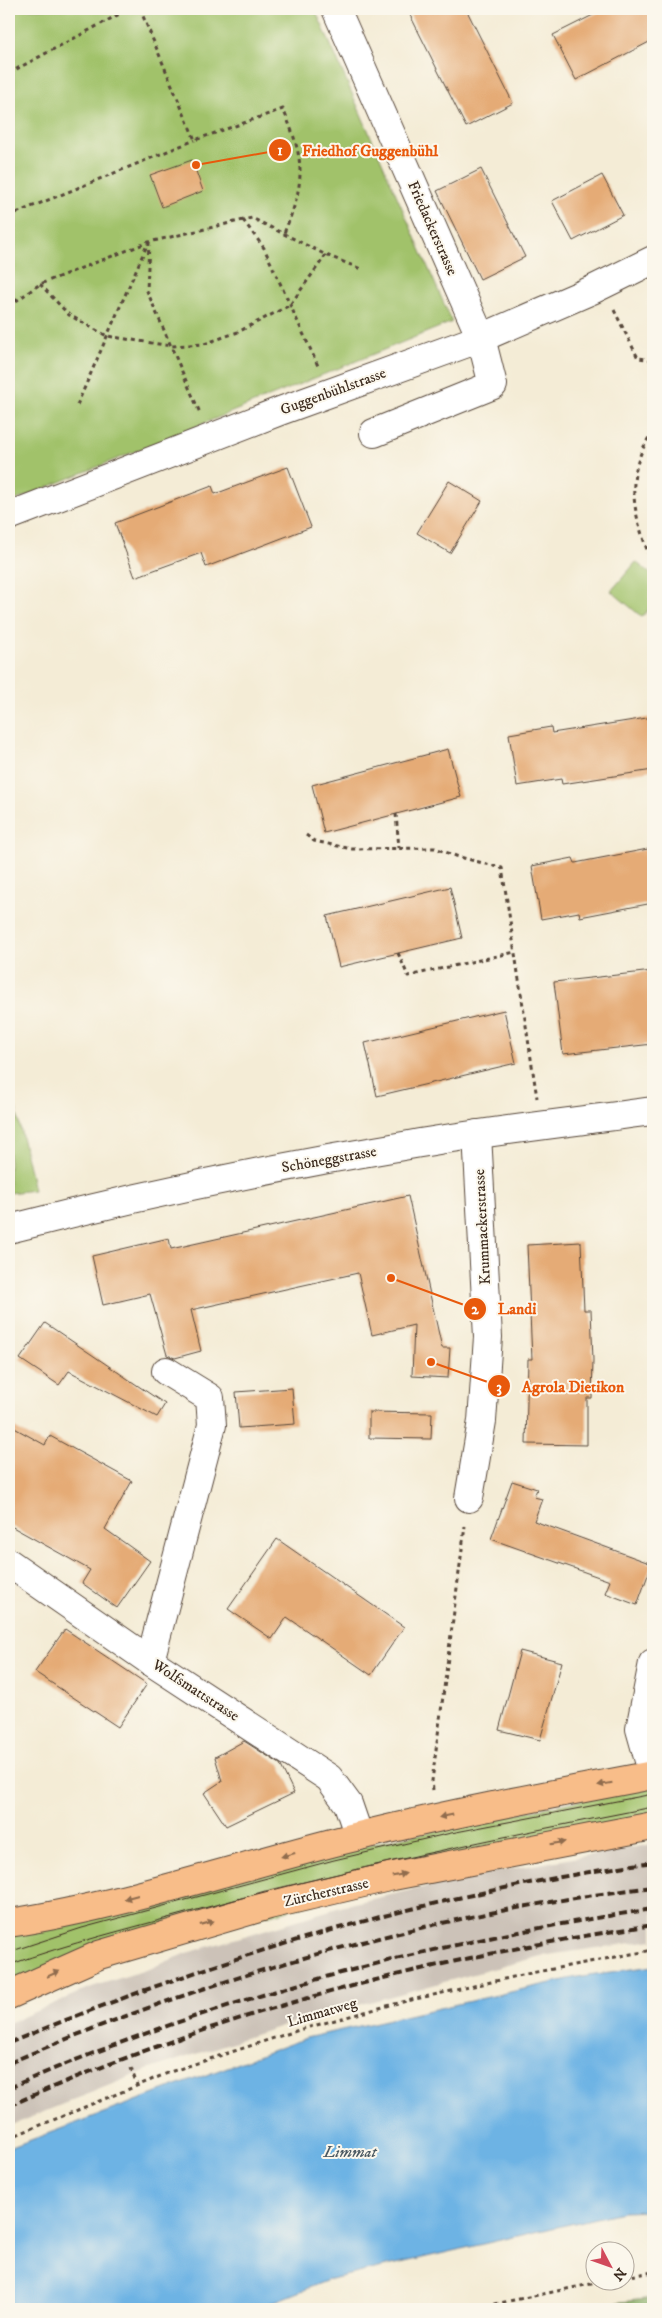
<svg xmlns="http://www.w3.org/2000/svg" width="662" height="2318" font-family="'IM FELL DW Pica',serif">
<rect width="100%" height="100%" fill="#fbf7ec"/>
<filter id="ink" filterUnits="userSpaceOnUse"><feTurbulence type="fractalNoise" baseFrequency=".02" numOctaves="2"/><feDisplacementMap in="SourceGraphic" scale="10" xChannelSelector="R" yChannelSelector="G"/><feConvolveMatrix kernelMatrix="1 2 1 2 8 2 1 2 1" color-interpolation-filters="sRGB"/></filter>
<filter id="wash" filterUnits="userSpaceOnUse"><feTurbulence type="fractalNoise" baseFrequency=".0096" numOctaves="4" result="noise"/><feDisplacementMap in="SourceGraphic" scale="20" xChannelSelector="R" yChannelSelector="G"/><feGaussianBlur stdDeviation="1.12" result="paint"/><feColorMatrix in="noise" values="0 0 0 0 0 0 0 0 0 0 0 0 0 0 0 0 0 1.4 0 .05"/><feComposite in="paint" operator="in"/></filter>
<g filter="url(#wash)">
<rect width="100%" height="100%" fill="#f4ecd6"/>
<polygon fill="#ccc2b8" points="653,1844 653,1940 541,1956 288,2024 147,2070 9,2126 9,2023 92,1987 152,1968 184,1954 354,1903 489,1873"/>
<g fill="#a1c26b" stroke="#6e7644">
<polygon points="9,9 315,9 452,322 9,503"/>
<polygon points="636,562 653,576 653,604 642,617 611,591"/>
<polygon points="9,1078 34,1190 9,1193"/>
<polygon points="653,1785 653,1814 9,1984 9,1933 339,1851"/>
</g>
<polygon fill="#80a85f" stroke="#5e693e" points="653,2298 653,2309 564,2309"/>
<polygon fill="#6db3e4" stroke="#546e81" points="653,1966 653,2211 622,2212 331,2279 255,2309 9,2309 9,2148 306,2038 582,1976"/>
<g id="blocks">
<g fill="#e5ab76">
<polygon points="407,9 466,9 513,103 466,127"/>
<polygon points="605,9 653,9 653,40 576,80 553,35"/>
<polygon points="192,160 203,191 162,207 150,175"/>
<polygon points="481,169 525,257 480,279 437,191"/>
<polygon points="602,175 623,215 573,241 552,201"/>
<polygon points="288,467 311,527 206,567 201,553 135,577 115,523 212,486 215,494"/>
<polygon points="449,481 482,501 450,553 417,533"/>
<polygon points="653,717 653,770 562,784 561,779 517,786 509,734 551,727 552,733"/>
<polygon points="448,749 461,797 324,833 312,785"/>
<polygon points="653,848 653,903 580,917 579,912 541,919 532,866 573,858 575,863"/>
<polygon points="450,887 462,938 339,967 327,916"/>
<polygon points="653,971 653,1044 563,1054 554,982"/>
<polygon points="504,1010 516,1063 377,1096 365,1043"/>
<polygon points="408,1196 442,1348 450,1348 448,1378 412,1376 414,1325 372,1335 358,1273 191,1310 201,1351 175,1358 167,1355 150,1294 103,1305 92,1256 169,1238 171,1249"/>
<polygon points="581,1242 584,1310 591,1310 593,1360 592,1398 587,1398 587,1445 526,1444 528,1359 532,1359 527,1245"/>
<polygon points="45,1323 165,1404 157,1417 69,1371 59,1385 20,1359"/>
<polygon points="292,1388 295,1424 239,1428 236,1392"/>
<polygon points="369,1412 432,1413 431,1439 369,1438"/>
<polygon points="9,1425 45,1445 50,1436 132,1481 105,1529 150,1561 117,1608 82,1583 90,1570 9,1525"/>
<polygon points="512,1481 537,1489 534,1497 542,1499 534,1521 652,1564 637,1605 605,1593 610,1581 491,1539"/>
<polygon points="277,1539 404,1627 371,1675 287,1617 272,1639 228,1609"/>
<polygon points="65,1629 147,1684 118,1727 35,1672"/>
<polygon points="520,1651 562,1662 540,1740 499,1730"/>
<polygon points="244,1741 280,1764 294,1793 226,1826 204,1793 222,1781 215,1757"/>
</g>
</g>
</g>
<g filter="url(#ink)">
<use href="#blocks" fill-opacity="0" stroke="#57473a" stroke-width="1"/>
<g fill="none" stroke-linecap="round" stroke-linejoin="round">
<defs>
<g id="minor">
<polyline points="336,9 481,338 493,385 374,433"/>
<polyline points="9,516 280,411 481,338 592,290 653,260"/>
<path d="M9 1229C141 1195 275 1167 409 1145 490 1131 572 1122 653 1111"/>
<polyline points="469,1498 482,1421 488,1337 477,1134"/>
<polyline points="9,1563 150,1661 329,1778 348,1804 359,1836"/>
<polyline points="150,1661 212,1425 210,1398 166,1371"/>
<polyline points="653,1775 640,1729 653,1663"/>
</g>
<g id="major">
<path d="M9 1923C120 1906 227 1870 335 1842 440 1815 547 1795 653 1775"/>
<polyline points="9,1995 99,1955 269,1905 393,1876 653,1826"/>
</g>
</defs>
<use href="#minor" stroke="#57473a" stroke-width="30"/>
<use href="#major" stroke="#57473a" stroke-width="30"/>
<g stroke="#57473a" stroke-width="3" stroke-dasharray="4 4" stroke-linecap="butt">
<path d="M140 9 195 140 283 109C305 160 306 181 284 233"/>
<polyline points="9,73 129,9"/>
<polyline points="9,216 195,140"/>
<polyline points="243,220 264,248 319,368"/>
<polyline points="149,242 147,291 200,413"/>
<polyline points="9,284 16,302"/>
<polyline points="40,284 69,315 107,336 171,346 204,344 238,332 290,305 326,255"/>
<polyline points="9,306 40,284 149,242 252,218 326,255 361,269"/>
<polyline points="614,310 638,358 653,360"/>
<polyline points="77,405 147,245"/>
<path d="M653 431C623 476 633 511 650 558L653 561"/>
<polyline points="396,814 399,848"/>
<polyline points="306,835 314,841 352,849 435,848 456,856 502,868 537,1098"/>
<polyline points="398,953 408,976 515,952"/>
<polyline points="433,1790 432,1781 465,1526"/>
<polyline points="131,2068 137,2085"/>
<polyline points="9,2138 173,2071 302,2029 398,2003 531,1973 653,1950"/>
<polyline points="624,2277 653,2272"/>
<polyline points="471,2309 610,2280"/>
</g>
<use href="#minor" stroke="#fff" stroke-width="28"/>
<use href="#major" stroke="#f8bd89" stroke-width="28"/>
<g stroke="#3b2a1e" stroke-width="1">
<polyline points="9,1952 82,1928 334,1860 451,1833 653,1794"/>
<path d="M9 1965C69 1943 132 1928 193 1911 345 1869 499 1837 653 1807"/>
</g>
<g stroke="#3b2a1e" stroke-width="4" stroke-dasharray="8 4" stroke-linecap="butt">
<path d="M9 2043C221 1955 426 1895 653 1862"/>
<path d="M9 2063C213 1975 432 1914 653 1887"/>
<path d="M9 2088C214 1998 432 1942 653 1909"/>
<path d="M9 2106C214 2014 432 1958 653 1925"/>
</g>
</g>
<defs><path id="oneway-solid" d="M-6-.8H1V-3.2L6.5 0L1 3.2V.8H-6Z" transform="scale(1.25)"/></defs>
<g fill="#906c4e">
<use href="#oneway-solid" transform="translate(605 1784) rotate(170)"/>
<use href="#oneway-solid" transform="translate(446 1816) rotate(168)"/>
<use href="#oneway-solid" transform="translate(558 1843) rotate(-10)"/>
<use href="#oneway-solid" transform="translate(288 1855) rotate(165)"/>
<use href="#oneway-solid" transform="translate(399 1875) rotate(-12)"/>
<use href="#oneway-solid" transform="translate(131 1897) rotate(165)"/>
<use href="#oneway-solid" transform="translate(207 1923) rotate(-16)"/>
<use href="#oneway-solid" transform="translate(53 1974) rotate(-24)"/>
</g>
</g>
<g text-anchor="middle" stroke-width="4" stroke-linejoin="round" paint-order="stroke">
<g font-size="15" fill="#3b2a1e" stroke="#fbf7ec">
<text transform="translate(433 228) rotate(66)" y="5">Friedackerstrasse</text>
<text transform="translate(333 391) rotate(-20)" y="5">Guggenbühlstrasse</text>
<text transform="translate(329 1159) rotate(-10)" y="5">Schöneggstrasse</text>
<text transform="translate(482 1227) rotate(-93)" y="5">Krummackerstrasse</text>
<text transform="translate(196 1690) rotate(33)" y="5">Wolfsmattstrasse</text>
<text transform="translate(326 1892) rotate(-13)" y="5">Zürcherstrasse</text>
<text transform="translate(322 2012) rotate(-16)" y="5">Limmatweg</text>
</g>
<g font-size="16" font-style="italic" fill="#4c5a63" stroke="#fbf7ec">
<text x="350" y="2157">Limmat</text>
</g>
</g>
<path fill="none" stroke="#e8590c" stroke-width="2" d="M196 165L280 150M391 1278L475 1309M431 1362L499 1386"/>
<g fill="#e8590c" stroke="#fbf7ec" stroke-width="2">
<circle cx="196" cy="165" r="5"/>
<circle cx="391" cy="1278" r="5"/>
<circle cx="431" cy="1362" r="5"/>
<circle cx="280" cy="150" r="12"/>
<circle cx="475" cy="1309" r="12"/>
<circle cx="499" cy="1386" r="12"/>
</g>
<g font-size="15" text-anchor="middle" font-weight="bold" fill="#fff">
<text x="280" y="155">1</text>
<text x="475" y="1314">2</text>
<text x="499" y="1392">3</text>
</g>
<g font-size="16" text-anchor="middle" font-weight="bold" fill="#e8590c" stroke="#fbf7ec" stroke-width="4" stroke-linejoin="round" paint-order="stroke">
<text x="370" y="156">Friedhof Guggenbühl</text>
<text x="517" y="1314">Landi</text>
<text x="573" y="1392">Agrola Dietikon</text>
</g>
<rect width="662" height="2318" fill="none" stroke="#fbf7ec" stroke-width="30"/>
<g transform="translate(610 2266) rotate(131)"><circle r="24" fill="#fbf7ec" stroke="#aea59a"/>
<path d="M0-4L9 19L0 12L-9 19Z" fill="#d1495b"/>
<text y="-8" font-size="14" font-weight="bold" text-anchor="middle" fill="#3b2a1e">N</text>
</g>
</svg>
